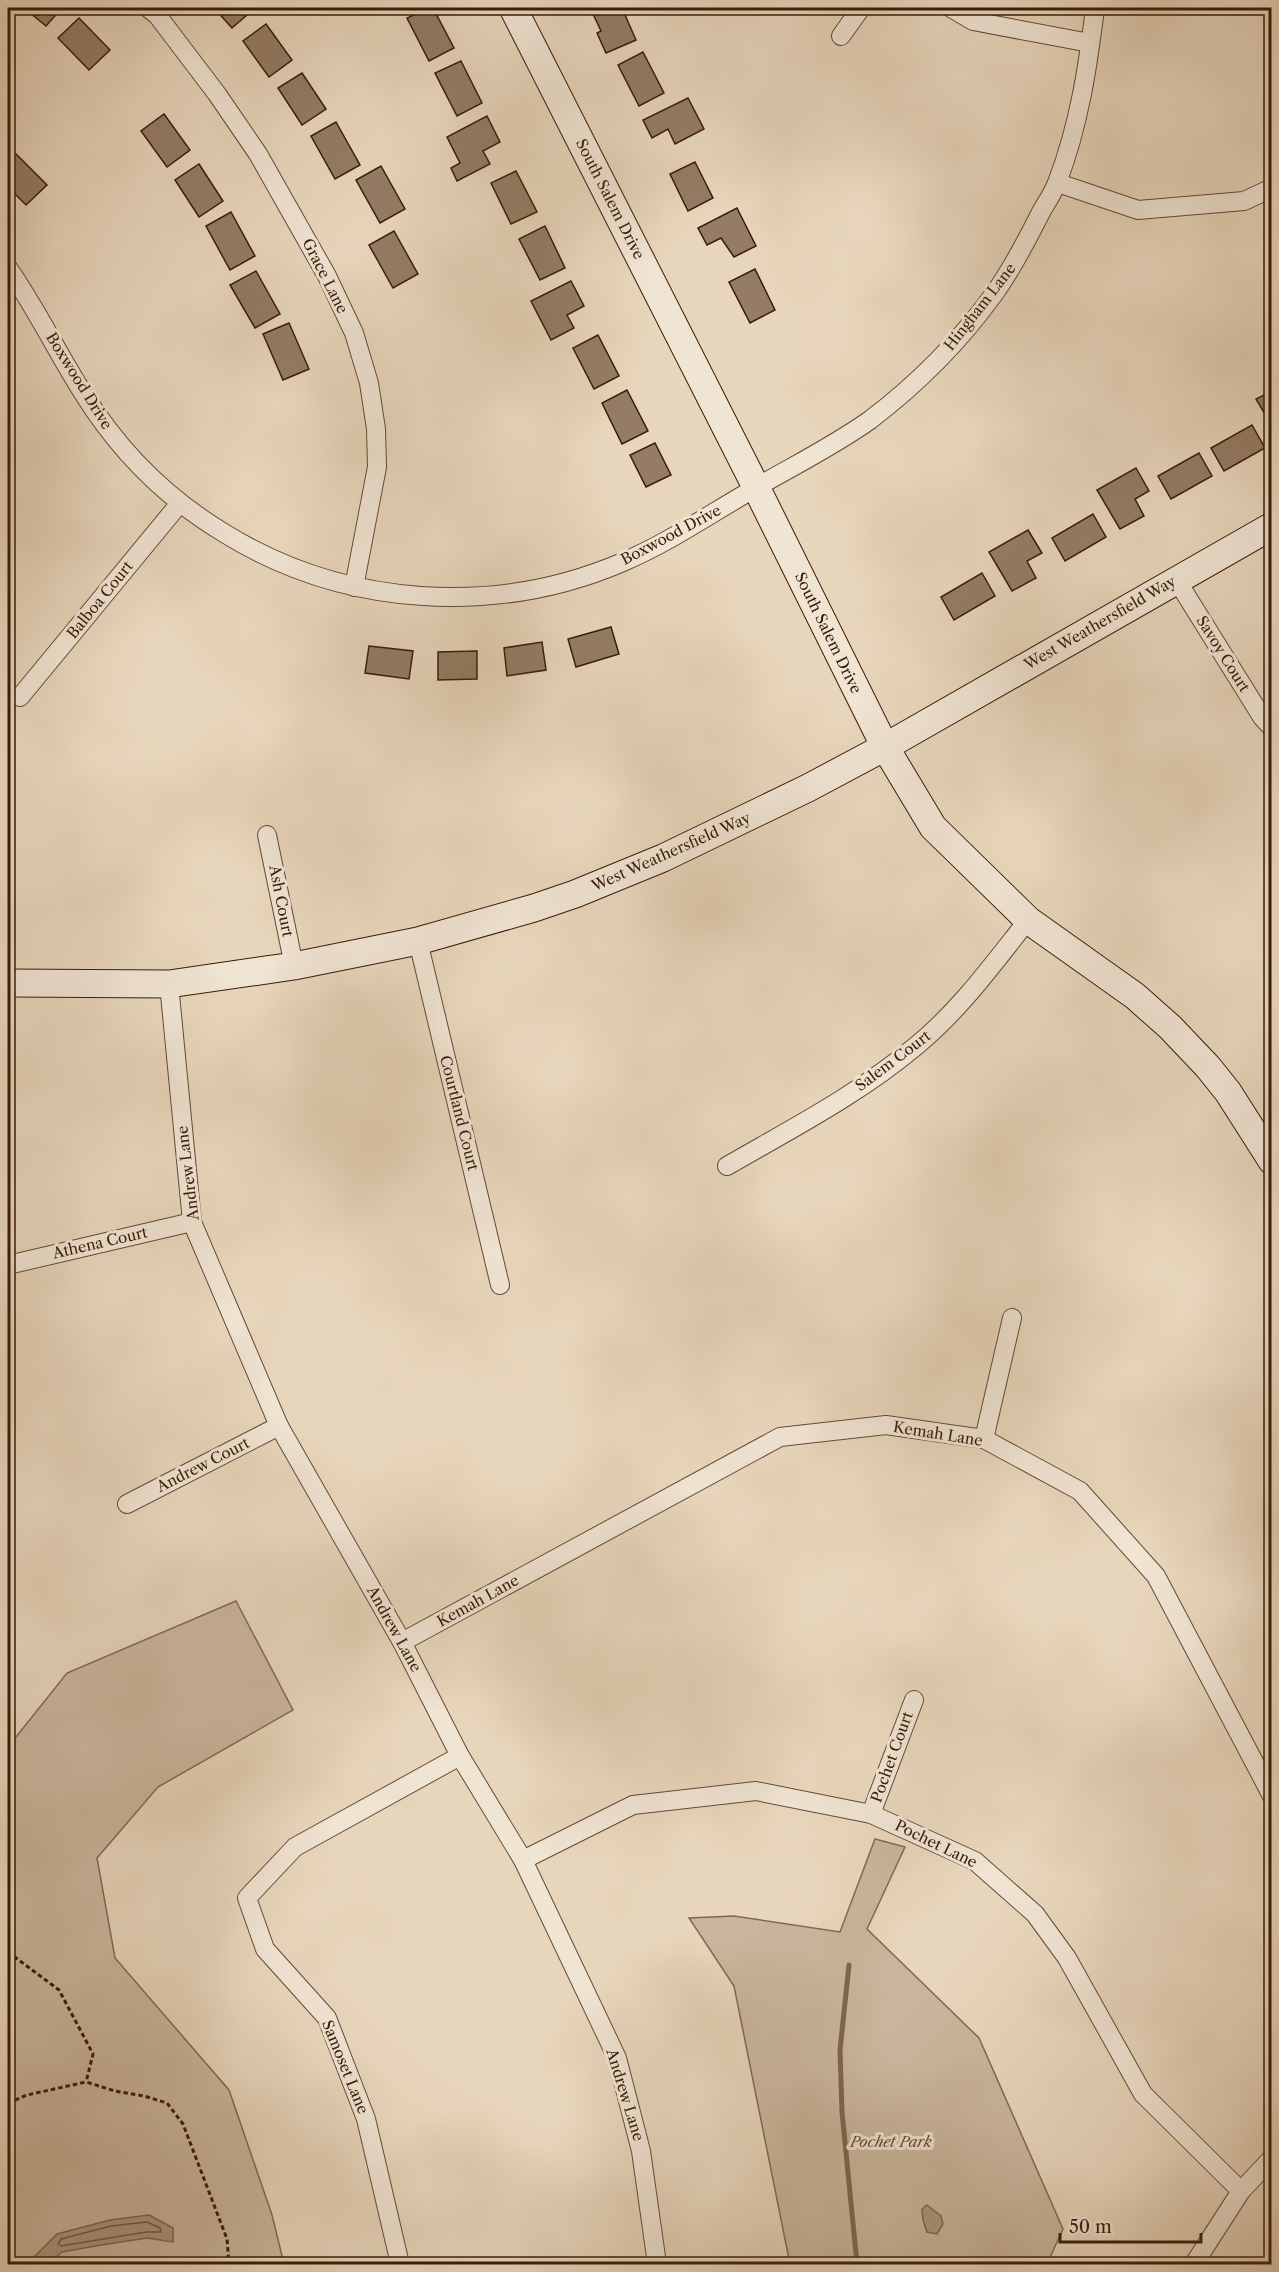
<svg xmlns="http://www.w3.org/2000/svg" width="1279" height="2272" font-family="'Libre Caslon Text',serif">
<rect width="100%" height="100%" fill="#e8d6bc"/>
<filter id="stains"><feTurbulence type="fractalNoise" baseFrequency=".00333" numOctaves="4"/><feColorMatrix values="0 0 0 0 .2 0 0 0 0 .09 0 0 0 0 .02 0 0 0 .5 -.17"/></filter>
<radialGradient id="worn" r=".72"><stop offset=".6" stop-color="#630" stop-opacity="0"/><stop offset="1" stop-color="#630" stop-opacity=".3"/></radialGradient>
<g fill="#cab69d" stroke="#816852" stroke-width="1.5">
<polygon points="236,1601 293,1710 158,1787 97,1858 115,1958 229,2090 272,2215 284,2264 8,2264 8,1747 67,1673"/>
<polygon points="875,1839 905,1847 867,1929 979,2038 1063,2229 1047,2264 790,2264 734,1986 689,1918 734,1916 840,1932"/>
</g>
<g fill="#ac967e" stroke="#7e654e" stroke-width="1.5">
<polygon points="927,2205 941,2216 943,2224 937,2234 927,2232 923,2220 922,2209"/>
<polygon points="149,2215 173,2228 173,2242 147,2238 101,2245 62,2252 48,2264 27,2264 57,2234 110,2220"/>
</g>
<g fill="none" stroke-linecap="round" stroke-linejoin="round">
<polygon stroke="#725842" stroke-width="1.5" points="147,2222 160,2228 161,2232 146,2232 61,2246 58,2244 61,2239 111,2226"/>
<polyline stroke="#7e654e" stroke-width="5" points="849,1965 840,2050 842,2112 857,2264"/>
</g>
<g fill="#947c65" stroke="#381b06" stroke-width="1.5">
<polygon points="24,8 62,8 46,26"/>
<polygon points="214,8 253,8 254,9 232,28"/>
<polygon points="430,8 433,8 454,48 429,61 407,18"/>
<polygon points="607,8 622,8 636,40 606,53 597,33 601,31 593,14"/>
<polygon points="79,18 110,50 89,70 58,38"/>
<polygon points="266,24 292,60 269,77 243,41"/>
<polygon points="643,52 664,93 639,106 618,65"/>
<polygon points="461,61 482,103 457,116 435,73"/>
<polygon points="302,73 326,109 302,125 278,88"/>
<polygon points="688,98 704,129 675,144 668,129 652,138 643,120"/>
<polygon points="164,114 190,150 167,167 141,131"/>
<polygon points="487,116 500,142 483,151 490,164 457,181 451,168 460,163 447,137"/>
<polygon points="336,122 360,165 335,179 311,136"/>
<polygon points="16,154 47,185 26,205 8,187 8,162"/>
<polygon points="695,162 713,198 688,211 670,174"/>
<polygon points="199,164 223,201 199,217 175,180"/>
<polygon points="381,166 405,209 380,223 356,180"/>
<polygon points="516,171 537,212 511,224 491,183"/>
<polygon points="737,208 756,246 734,257 721,238 707,245 698,228"/>
<polygon points="231,212 255,256 230,270 206,226"/>
<polygon points="545,226 565,268 540,280 519,239"/>
<polygon points="394,231 418,274 393,288 369,245"/>
<polygon points="755,269 775,310 750,323 729,282"/>
<polygon points="256,271 280,314 255,328 230,285"/>
<polygon points="571,281 584,306 567,315 574,328 551,340 531,301"/>
<polygon points="289,323 309,369 283,380 263,334"/>
<polygon points="598,335 619,376 594,389 573,348"/>
<polygon points="627,390 648,431 622,444 602,403"/>
<polygon points="1272,391 1272,426 1256,399"/>
<polygon points="1252,425 1265,448 1224,471 1211,448"/>
<polygon points="655,443 671,475 646,487 630,455"/>
<polygon points="1199,453 1212,476 1171,499 1158,476"/>
<polygon points="1136,468 1149,491 1135,499 1144,516 1120,529 1097,490"/>
<polygon points="1093,514 1106,537 1065,561 1052,538"/>
<polygon points="1028,530 1042,553 1027,561 1036,578 1012,591 989,552"/>
<polygon points="982,573 995,596 954,620 941,597"/>
<polygon points="611,627 619,654 576,667 568,639"/>
<polygon points="542,642 546,670 507,676 504,648"/>
<polygon points="369,646 413,651 409,679 365,673"/>
<polygon points="477,651 477,679 438,680 438,652"/>
</g>
<g fill="none" stroke-linecap="round" stroke-linejoin="round">
<defs>
<g id="street">
<polyline points="148,8 157,15 217,94 258,154 327,276 354,333 369,383 376,429 377,467 354,587"/>
<polyline points="951,8 973,21 1090,43"/>
<polyline points="841,36 861,8"/>
<polyline points="1058,183 1138,210 1244,201 1272,188"/>
<path d="M8 268C36 308 57 352 83 393 119 451 166 498 224 533 343 607 495 617 623 562 670 542 713 512 757 487 795 465 835 445 870 420 916 385 960 341 994 294 1012 269 1026 242 1040 214 1046 203 1054 192 1058 180 1079 125 1088 66 1095 8"/>
<polyline points="1176,579 1262,717 1272,728"/>
<polyline points="20,697 180,503"/>
<polyline points="267,835 294,966"/>
<polyline points="418,941 500,1285"/>
<polyline points="169,984 192,1222 279,1426 402,1642 460,1756 523,1860 617,2058 641,2151 657,2264"/>
<path d="M727 1166C791 1129 859 1094 916 1046 960 1010 993 964 1028 920"/>
<polyline points="8,1265 192,1222"/>
<polyline points="984,1439 1012,1318"/>
<polyline points="127,1504 279,1426"/>
<polyline points="402,1642 780,1437 886,1425 984,1439 1080,1491 1156,1576 1272,1796"/>
<polyline points="871,1814 914,1700"/>
<polyline points="523,1860 633,1805 756,1791 871,1814 975,1861 1035,1914 1067,1958 1143,2094 1241,2191"/>
<polyline points="400,2264 366,2119 327,2018 265,1949 247,1898 295,1847 460,1756"/>
<polyline points="1194,2264 1241,2191 1272,2158"/>
</g>
<g id="secondary">
<polyline points="513,8 756,487 885,747 933,827 1028,920 1135,996 1170,1027 1208,1067 1228,1092 1272,1161"/>
<polyline points="8,983 169,984 294,966 418,941 534,908 575,894 663,858 808,788 885,747 1272,526"/>
</g>
</defs>
<use href="#street" stroke="#644a34" stroke-width="20"/>
<use href="#secondary" stroke="#381b06" stroke-width="29"/>
<g stroke="#381b06" stroke-width="3" stroke-dasharray="4.5 3" stroke-linecap="butt">
<polyline points="8,1952 59,1990 93,2054 86,2082"/>
<polyline points="8,2103 27,2095 86,2082 115,2091 144,2096 167,2103 183,2124 227,2239 229,2264"/>
</g>
<use href="#street" stroke="#f0e4d3" stroke-width="18"/>
<use href="#secondary" stroke="#f0e4d3" stroke-width="27"/>
</g>
<g text-anchor="middle" stroke-width="6" stroke-linejoin="round" paint-order="stroke">
<g font-size="15" fill="#381b06" stroke="#f0e4d3">
<text transform="translate(610 199) rotate(63)" y="5">South Salem Drive</text>
<text transform="translate(325 276) rotate(63)" y="5">Grace Lane</text>
<text transform="translate(980 307) rotate(-52)" y="5">Hingham Lane</text>
<text transform="translate(79 381) rotate(58)" y="5">Boxwood Drive</text>
<text transform="translate(671 535) rotate(-28)" y="5">Boxwood Drive</text>
<text transform="translate(100 600) rotate(-51)" y="5">Balboa Court</text>
<text transform="translate(1100 623) rotate(-30)" y="5">West Weathersfield Way</text>
<text transform="translate(828 633) rotate(64)" y="5">South Salem Drive</text>
<text transform="translate(1223 654) rotate(58)" y="5">Savoy Court</text>
<text transform="translate(671 852) rotate(-24)" y="5">West Weathersfield Way</text>
<text transform="translate(281 901) rotate(79)" y="5">Ash Court</text>
<text transform="translate(893 1061) rotate(-37)" y="5">Salem Court</text>
<text transform="translate(459 1113) rotate(76)" y="5">Courtland Court</text>
<text transform="translate(188 1173) rotate(-97)" y="5">Andrew Lane</text>
<text transform="translate(100 1243) rotate(-13)" y="5">Athena Court</text>
<text transform="translate(938 1434) rotate(9)" y="5">Kemah Lane</text>
<text transform="translate(203 1465) rotate(-27)" y="5">Andrew Court</text>
<text transform="translate(478 1601) rotate(-29)" y="5">Kemah Lane</text>
<text transform="translate(394 1629) rotate(61)" y="5">Andrew Lane</text>
<text transform="translate(892 1757) rotate(-70)" y="5">Pochet Court</text>
<text transform="translate(936 1844) rotate(26)" y="5">Pochet Lane</text>
<text transform="translate(345 2067) rotate(68)" y="5">Samoset Lane</text>
<text transform="translate(625 2095) rotate(73)" y="5">Andrew Lane</text>
</g>
<g font-size="15" font-style="italic" fill="#644a33" stroke="#f0e4d3">
<text x="891" y="2147">Pochet Park</text>
</g>
</g>
<rect width="1279" height="2272" fill="none" stroke="#e8d6bc" stroke-width="30"/>
<rect x="9" y="9" width="1261" height="2254" fill="none" stroke="#381b06" stroke-width="3"/>
<rect x="15" y="15" width="1249" height="2242" fill="none" stroke="#381b06" stroke-width="1.5"/>
<path d="M1060 2233v9h141v-9" fill="none" stroke="#381b06" stroke-width="3"/>
<text x="1069" y="2233" font-size="18" fill="#381b06" stroke="#f0e4d3" stroke-width="4.5" paint-order="stroke">50 m</text>
<rect width="100%" height="100%" filter="url(#stains)"/>
<rect width="100%" height="100%" fill="url(#worn)"/>
</svg>
